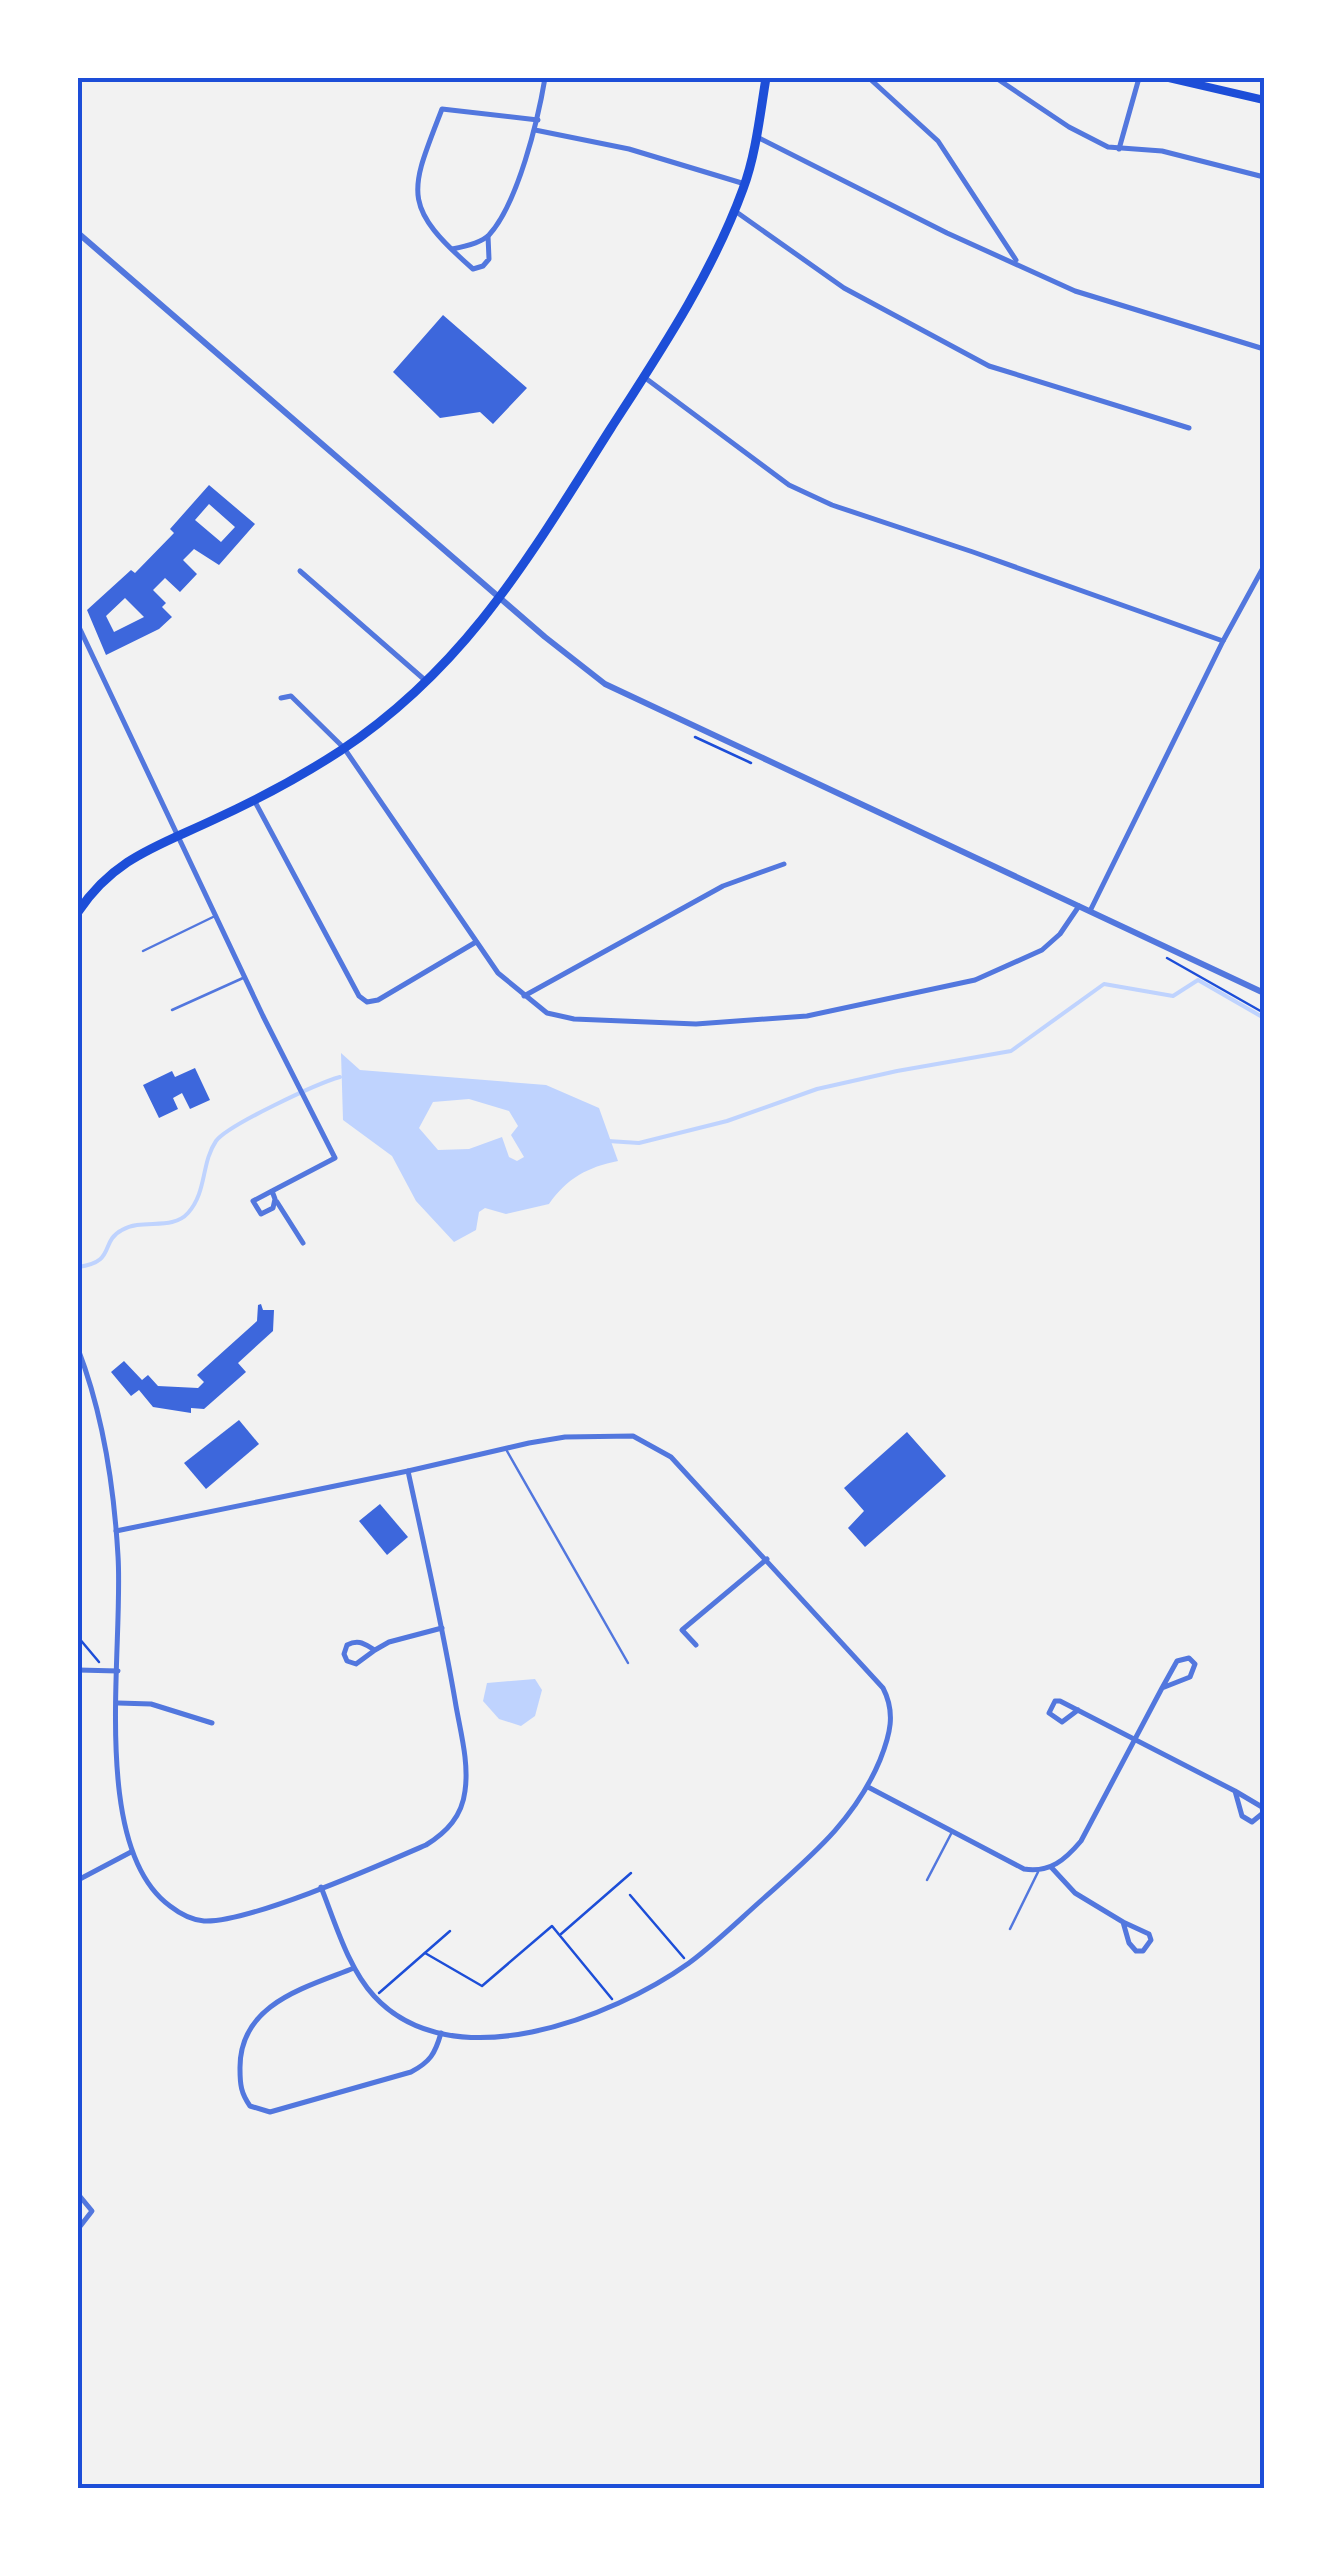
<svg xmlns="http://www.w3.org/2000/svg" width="1342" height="2566" font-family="Figtree,sans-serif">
<rect width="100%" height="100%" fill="#f2f2f2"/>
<g fill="#bfd3fe" fill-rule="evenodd">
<path d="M341 1053 360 1070 546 1085 599 1108 618 1161C588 1167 567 1178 549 1204L506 1214 485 1208 479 1212 476 1230 454 1242 416 1201 392 1156 343 1120ZM469 1099 509 1111 518 1126 511 1135 524 1157 517 1161 509 1157 502 1137 469 1149 438 1150 419 1128 433 1102Z"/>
<polygon points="535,1679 542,1690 535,1716 521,1726 499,1719 483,1701 487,1683"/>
</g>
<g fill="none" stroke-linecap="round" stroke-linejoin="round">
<g stroke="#bfd3fe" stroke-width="4">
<polyline points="608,1141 639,1143 727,1121 817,1089 897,1071 1011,1051 1104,984 1173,996 1198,980 1264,1018"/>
<path d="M78 1267C117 1262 99 1242 122 1230 143 1218 172 1231 188 1213 207 1192 201 1163 216 1141 228 1125 318 1083 340 1077"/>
</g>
</g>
<g fill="#3d67dc" fill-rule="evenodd">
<polygon points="443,315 527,388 493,424 480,412 440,418 393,372"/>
<path d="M209 485 255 524 219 565 194 549 183 560 197 574 180 592 165 578 153 590 166 603 162 607 172 617 159 629 106 655 87 610 131 570 135 573 174 533 170 529ZM209 504 235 527 221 542 195 520ZM125 598 144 617 114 632 106 616Z"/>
<polygon points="195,1068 210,1100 190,1109 182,1093 173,1098 178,1109 159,1118 143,1085 172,1071 175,1077"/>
<polygon points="261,1304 263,1310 274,1310 273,1331 238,1363 246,1372 204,1409 191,1408 191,1413 153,1407 139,1390 131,1396 111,1372 124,1361 142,1380 148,1375 158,1386 198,1388 204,1382 197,1375 257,1321 258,1305"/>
<polygon points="239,1420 259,1444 206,1489 184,1463"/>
<polygon points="907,1432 946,1476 865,1547 848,1528 864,1511 844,1488"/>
<polygon points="380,1504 408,1537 387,1555 359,1521"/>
</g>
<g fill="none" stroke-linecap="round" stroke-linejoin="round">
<g stroke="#1d4ed8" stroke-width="2.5">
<polyline points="695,737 751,763"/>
<polyline points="1167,958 1264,1013"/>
<polyline points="78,1637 99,1662"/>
<polyline points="630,1895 684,1958"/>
<polyline points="561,1934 631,1873"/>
<polyline points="425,1953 482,1986 552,1926 612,1999"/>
<polyline points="379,1993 450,1931"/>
</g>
<g stroke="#5277de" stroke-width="2.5">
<polyline points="143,951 213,917"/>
<polyline points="172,1010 243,978"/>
<polyline points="507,1451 628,1663"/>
<polyline points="927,1880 952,1832"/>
<polyline points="1010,1929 1038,1872"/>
</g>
<g stroke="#5277de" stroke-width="5">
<polyline points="869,78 938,141 1016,260"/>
<polyline points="996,78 1069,127 1108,147 1162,151 1264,177"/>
<polyline points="535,130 629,149 745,184"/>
<polyline points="759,138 947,233 1075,291 1264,349"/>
<polyline points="1119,149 1139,78"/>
<polyline points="735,211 844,288 989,366 1189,428"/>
<path d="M488 236 489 259 483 266 473 269C400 205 410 192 442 109L538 120"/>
<path d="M452 249C463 247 481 243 489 235 518 203 538 120 545 78"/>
<polyline points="644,377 789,485 832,505 973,552 1223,641"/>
<polyline points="300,571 426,681"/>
<polyline points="78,625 263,1016 335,1158 272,1191 275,1199 273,1208 261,1214 253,1201 272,1191"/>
<polyline points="281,698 291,696 344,748 498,973 547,1013 574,1019 696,1024 807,1016 975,980 1042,950 1060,934 1079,906"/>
<polyline points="254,800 359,996 367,1002 378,1000 476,942"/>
<polyline points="1090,911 1223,641 1264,566"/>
<polyline points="524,996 723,886 784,864"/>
<polyline points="277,1202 303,1243"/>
<path d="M78 1349C103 1414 114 1487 118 1556 124 1648 89 1847 170 1906 179 1913 192 1920 204 1921 249 1923 380 1865 426 1845 447 1832 462 1816 465 1791 469 1763 461 1734 456 1706 443 1628 425 1550 408 1471"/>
<path d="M116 1531 408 1471 529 1443 565 1437 633 1436 671 1457 883 1688C896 1713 890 1735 880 1760 855 1820 811 1856 764 1898 739 1920 716 1943 689 1963 612 2018 452 2081 374 1996 348 1968 335 1922 321 1887"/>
<polyline points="696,1645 682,1630 767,1559"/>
<path d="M375 1650 356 1664 347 1661 344 1654 347 1645C359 1639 364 1644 375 1650L389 1642 442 1628"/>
<polyline points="78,1670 118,1671"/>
<polyline points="118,1703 151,1704 212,1723"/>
<polyline points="1078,1710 1062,1722 1049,1713 1055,1701 1060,1701 1235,1791 1242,1816 1252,1822 1263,1813 1262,1807 1235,1791"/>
<path d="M868 1787 1024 1869C1050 1873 1065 1860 1081 1841L1162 1688 1190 1677 1195 1664 1189 1658 1177 1661 1162 1688"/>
<polyline points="1051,1867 1075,1893 1123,1922 1129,1943 1136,1951 1143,1951 1151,1940 1149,1934 1123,1922"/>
<polyline points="78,1880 131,1852"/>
<path d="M354 1968C304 1988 239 2004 240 2069 240 2085 241 2093 250 2106L270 2112 411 2072C430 2062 435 2054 441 2033"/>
<polyline points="78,2194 92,2211 78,2229"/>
</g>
<polyline stroke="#5277de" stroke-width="6" points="78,233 545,637 605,684 1264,993"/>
<polyline stroke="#1d4ed8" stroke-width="8" points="1169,78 1264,100"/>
<path stroke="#1d4ed8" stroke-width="9" d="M78 912C114 858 158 846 213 820 257 800 300 777 340 751 468 666 531 554 611 428 660 352 712 274 743 189 756 154 760 114 766 78"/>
</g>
<rect width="1342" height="2566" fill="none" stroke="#ffffff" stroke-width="160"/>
<rect x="80" y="80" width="1182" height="2406" fill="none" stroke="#1d4ed8" stroke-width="4"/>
</svg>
